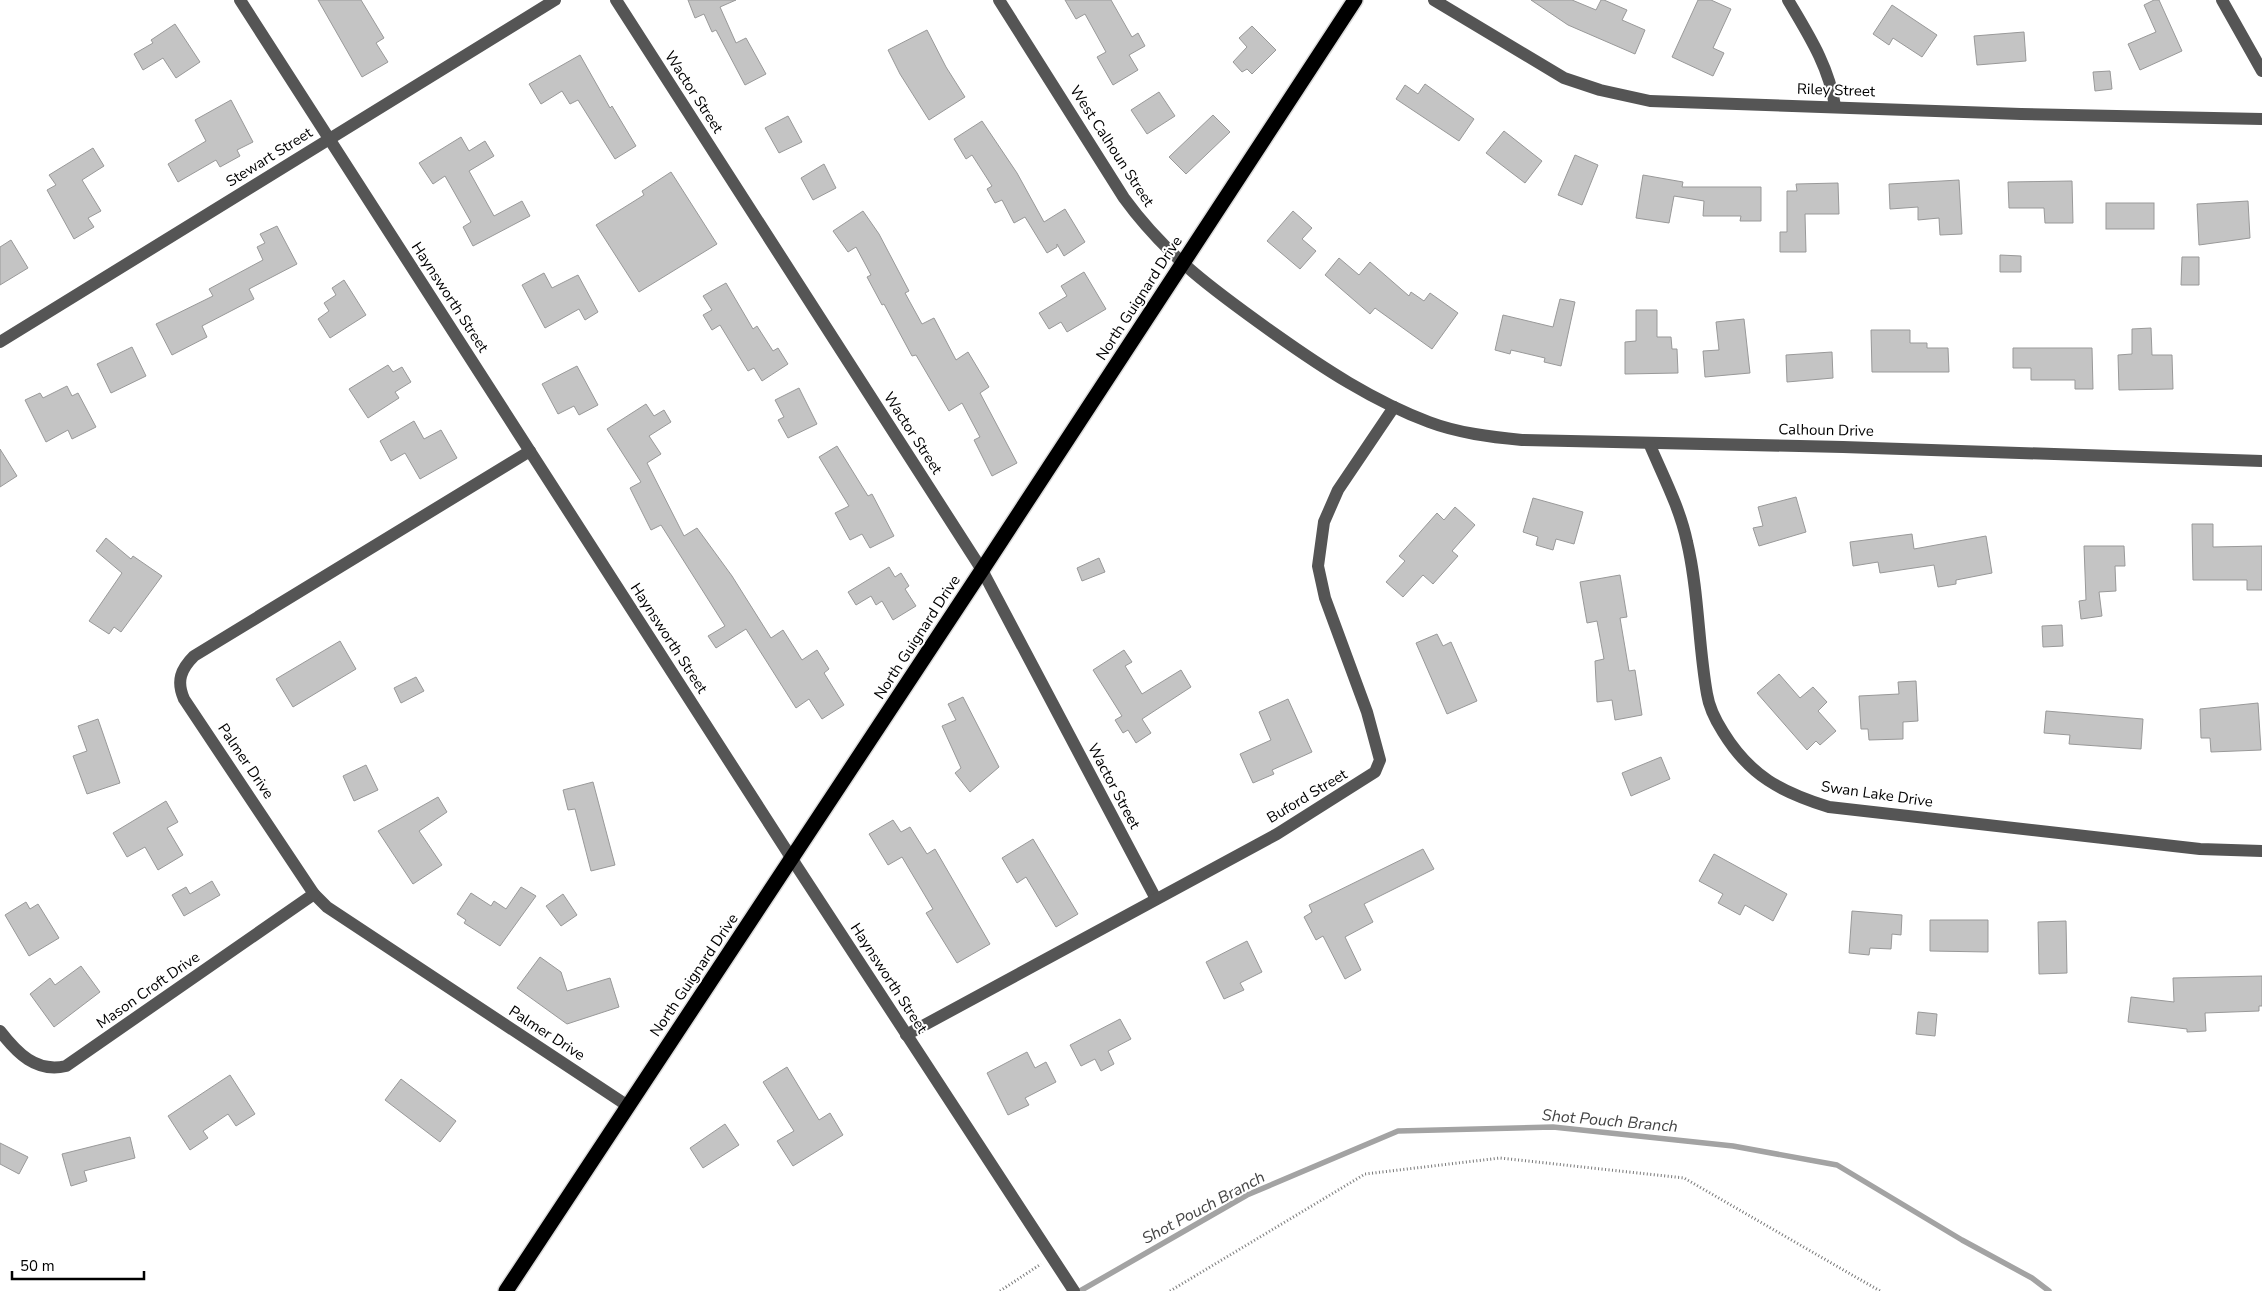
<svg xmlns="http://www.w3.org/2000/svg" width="2262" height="1291" font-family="'Nunito Sans',sans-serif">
<rect width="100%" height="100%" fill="#fff"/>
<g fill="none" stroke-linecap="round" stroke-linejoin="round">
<polyline stroke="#a3a3a3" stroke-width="5.5" points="1080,1291 1247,1195 1398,1131 1553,1127 1733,1146 1837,1165 1962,1240 2032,1278 2049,1291"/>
</g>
<g fill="#c4c4c4" stroke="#999">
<polygon points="318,0 361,0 384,38 376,43 388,62 362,77"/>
<polygon points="688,0 736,0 720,7 736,43 746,38 766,74 745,85 716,30 712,32 704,14 695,18"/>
<polygon points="1065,0 1111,0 1132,37 1138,33 1145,46 1129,55 1138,70 1113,85 1097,57 1106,52 1085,14 1076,19"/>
<polygon points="1531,0 1572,0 1596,10 1601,0 1604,0 1627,10 1622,20 1645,30 1635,54 1568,25"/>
<polygon points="1698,0 1711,0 1731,9 1713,48 1724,53 1713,76 1672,57"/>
<polygon points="2154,0 2159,0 2182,51 2140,70 2128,44 2156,32 2144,5"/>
<polygon points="1892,5 1937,35 1922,57 1893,38 1889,45 1873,34"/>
<polygon points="175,24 200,62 176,78 163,58 143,70 134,54 153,43 151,40"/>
<polygon points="1252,26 1276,50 1252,74 1247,69 1242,72 1233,62 1247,47 1239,38"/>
<polygon points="927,30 946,67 965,97 929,120 900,74 888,50"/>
<polygon points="2024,32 2026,61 1977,65 1974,36"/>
<polygon points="580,55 610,108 612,106 636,146 615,159 578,100 570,104 562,91 541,104 529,84"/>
<polygon points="2110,71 2112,89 2095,91 2093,72"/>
<polygon points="1425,84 1474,119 1459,141 1396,99 1405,85 1418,94"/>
<polygon points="1159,92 1175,116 1147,134 1131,110"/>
<polygon points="231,100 253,142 237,150 240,156 220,167 216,160 178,182 168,164 206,141 195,120"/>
<polygon points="1213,115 1230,132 1186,174 1169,157"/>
<polygon points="788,116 802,142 779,153 765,128"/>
<polygon points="982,121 1017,173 1044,222 1065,209 1085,242 1064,256 1057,244 1057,247 1047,253 1025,217 1014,223 1002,200 995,203 987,189 992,186 972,155 966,159 954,139"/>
<polygon points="1504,131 1542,161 1525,183 1486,153"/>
<polygon points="461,137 469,151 485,141 494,156 469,171 494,216 522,201 530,216 473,246 463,227 471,222 445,176 433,184 419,163"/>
<polygon points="93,148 104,166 82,180 101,211 88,218 94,227 74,239 47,190 56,185 49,175"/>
<polygon points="1575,155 1598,165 1582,205 1558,195"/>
<polygon points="824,164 836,188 813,200 801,178"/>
<polygon points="671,172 717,244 639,292 596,225 644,195 642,191"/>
<polygon points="1643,175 1683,182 1682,187 1761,187 1761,221 1740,221 1741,216 1703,216 1704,201 1674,196 1669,223 1636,218"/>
<polygon points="1959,180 1962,234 1940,235 1939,218 1918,220 1918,207 1890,209 1889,184"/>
<polygon points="2072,181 2073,223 2045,223 2044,208 2009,208 2008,182"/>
<polygon points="1838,183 1839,214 1805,214 1806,252 1780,252 1780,232 1787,232 1787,191 1797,191 1796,184"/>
<polygon points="2248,201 2250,238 2199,245 2197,204"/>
<rect x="2106" y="203" width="48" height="26"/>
<polygon points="863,211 879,234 909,291 905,293 922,324 934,318 956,360 968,352 989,387 980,393 1017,463 992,476 974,440 980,437 962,403 949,411 916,355 912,356 884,304 882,305 867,277 871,275 856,247 848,252 833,231"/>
<polygon points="1293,211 1312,228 1302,239 1316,251 1300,269 1267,241"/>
<polygon points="277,226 297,264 249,289 254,299 202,326 207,337 172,355 156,324 213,296 209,289 263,260 257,247 265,243 260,234"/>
<polygon points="11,240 28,268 0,285 0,247"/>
<polygon points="2000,255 2021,256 2021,272 2000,272"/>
<polygon points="2182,257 2199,257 2199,285 2181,285"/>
<polygon points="1339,258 1359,275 1370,262 1409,296 1411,292 1424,301 1430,293 1458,313 1432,349 1375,308 1370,314 1325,275"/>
<polygon points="1084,272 1106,309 1067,332 1061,322 1049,329 1039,313 1067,296 1061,286"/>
<polygon points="544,273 552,288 578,275 598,312 585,320 579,309 545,328 522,285"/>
<polygon points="344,280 366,315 330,338 318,319 329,311 324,303 336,295 332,288"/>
<polygon points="726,283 753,329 757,326 773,351 778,348 788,364 762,381 754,368 748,371 720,325 712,330 703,315 712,310 703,296"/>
<polygon points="1560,299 1575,302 1561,366 1544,362 1545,358 1511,350 1510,354 1495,350 1503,315 1553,327"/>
<polygon points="1636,310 1657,310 1657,337 1671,337 1672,349 1677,349 1678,373 1625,374 1625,342 1636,341"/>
<polygon points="1744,319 1750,373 1705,377 1703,351 1719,350 1716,322"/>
<polygon points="2151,328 2152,355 2172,355 2173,389 2119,390 2118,355 2132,354 2132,329"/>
<polygon points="1871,330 1910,330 1910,343 1927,343 1927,348 1948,348 1949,372 1872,372"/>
<polygon points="132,347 146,376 111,393 97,364"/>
<polygon points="2013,348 2092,348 2093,389 2075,389 2075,380 2031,380 2031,368 2013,368"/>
<polygon points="1832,352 1833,378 1787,382 1786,355"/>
<polygon points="388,365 393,372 402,367 411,382 395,392 399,398 368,418 349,389"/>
<polygon points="577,366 598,405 579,415 574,406 558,414 542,384"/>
<polygon points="67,386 72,396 78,393 96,427 72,439 68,430 46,442 25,400 40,393 43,398"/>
<polygon points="799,388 817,424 788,438 778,420 784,417 775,400"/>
<polygon points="646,404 654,416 664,410 671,422 649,436 661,454 647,463 684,536 697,528 732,576 771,638 783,630 802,660 817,650 829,669 824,673 844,705 822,719 809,699 796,708 746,629 716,648 708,636 725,626 661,525 651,530 630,488 641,482 607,429"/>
<polygon points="414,421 424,439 441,430 457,458 420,479 405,453 391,461 380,441"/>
<polygon points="837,446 868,496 872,494 894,536 870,548 862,534 850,540 835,513 849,506 819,457"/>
<polygon points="0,449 17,476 0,487"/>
<polygon points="1796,497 1806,532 1759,546 1753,528 1763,526 1758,507"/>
<polygon points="1533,498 1583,512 1574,544 1556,539 1553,550 1536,545 1538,537 1523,532"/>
<polygon points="1455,507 1475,525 1452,551 1458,556 1433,584 1423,575 1403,597 1386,582 1405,561 1399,556 1437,513 1444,520"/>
<polygon points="2192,524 2213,524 2213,547 2262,546 2262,590 2247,590 2247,580 2193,580"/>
<polygon points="1912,534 1914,549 1986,536 1992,573 1956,580 1956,584 1938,587 1934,565 1880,573 1878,562 1853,566 1850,542"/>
<polygon points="106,538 131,559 133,556 162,576 121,632 114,627 109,634 89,621 122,573 96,551"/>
<polygon points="2084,546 2124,546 2125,566 2115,566 2116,591 2099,592 2102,616 2081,619 2079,601 2086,600"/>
<polygon points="1099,558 1105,572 1082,581 1077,568"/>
<polygon points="889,567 895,577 901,573 909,586 905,589 916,606 893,620 882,601 876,605 871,596 856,605 848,592"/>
<polygon points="1620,575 1627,617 1620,618 1629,671 1635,670 1642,715 1615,720 1612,700 1597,702 1595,661 1604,659 1597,621 1587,623 1580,582"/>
<polygon points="2062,625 2063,646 2043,647 2042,626"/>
<polygon points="1437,634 1443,646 1451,642 1477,701 1447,714 1416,643"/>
<polygon points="340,641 356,669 293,707 276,679"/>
<polygon points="1124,650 1132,662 1125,666 1142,694 1181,670 1191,687 1142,719 1151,733 1136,743 1128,730 1123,733 1115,720 1122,716 1093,670"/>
<polygon points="1779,674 1800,698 1813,687 1827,702 1818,711 1836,731 1820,745 1816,741 1807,750 1757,693"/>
<polygon points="416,677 424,691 401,703 394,688"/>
<polygon points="1916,681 1918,721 1903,722 1903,739 1869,740 1868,729 1861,729 1859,696 1899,694 1898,682"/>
<polygon points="963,697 999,767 970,792 955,773 961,768 942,726 956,720 948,704"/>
<polygon points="1288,699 1312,752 1272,770 1274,774 1253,783 1240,754 1271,740 1259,712"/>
<polygon points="2258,703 2261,750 2211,752 2210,738 2201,738 2200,709"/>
<polygon points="2046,711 2143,719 2141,749 2069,744 2070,735 2044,733"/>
<polygon points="98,719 120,783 87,794 73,756 87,751 78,726"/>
<polygon points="1661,757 1670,779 1631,796 1622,773"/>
<polygon points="366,765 378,790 354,801 343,776"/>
<polygon points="593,782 615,865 591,871 575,809 568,810 563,790"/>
<polygon points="438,797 447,812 419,831 442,865 413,884 378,831"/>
<polygon points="166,801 178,822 167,828 183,855 158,870 145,847 127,857 113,833"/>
<polygon points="893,820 901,832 910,827 927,854 935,849 990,944 957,963 926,913 933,909 902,857 888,865 869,834"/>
<polygon points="1033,839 1078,914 1056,927 1026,877 1017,883 1002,858"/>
<polygon points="1423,849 1434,869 1364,904 1373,922 1345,937 1361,970 1345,979 1323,936 1316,940 1304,917 1312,912 1309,905"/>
<polygon points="1714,854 1787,894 1773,921 1745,905 1740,915 1718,903 1723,894 1699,881"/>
<polygon points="212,881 220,895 184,916 172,895 186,887 190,894"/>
<polygon points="521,887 536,896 500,946 464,923 466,920 457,914 471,893 491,906 494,901 506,909"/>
<polygon points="563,894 577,915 561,926 546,906"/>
<polygon points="26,902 30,909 38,904 59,938 29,956 5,915"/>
<polygon points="1852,911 1902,915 1901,935 1892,934 1891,949 1870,948 1869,955 1849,953"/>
<polygon points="1930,920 1988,920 1988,952 1930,951"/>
<polygon points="2066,921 2067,973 2039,974 2038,922"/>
<polygon points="1247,941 1262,972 1240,983 1244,990 1224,999 1206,962"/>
<polygon points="540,957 561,972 567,991 610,978 619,1007 567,1024 517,988"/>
<polygon points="81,966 100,992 54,1027 30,994 50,978 55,985"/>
<polygon points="2262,976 2262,1006 2259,1006 2259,1011 2205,1013 2206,1031 2187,1032 2187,1029 2128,1022 2131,997 2174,1002 2173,978"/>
<polygon points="1918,1012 1937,1014 1935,1036 1916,1034"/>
<polygon points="1120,1019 1131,1039 1108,1051 1114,1064 1101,1071 1095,1059 1081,1066 1070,1045"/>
<polygon points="1027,1052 1035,1068 1046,1062 1056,1082 1025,1098 1029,1105 1008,1115 987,1073"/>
<polygon points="787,1067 819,1120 830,1113 843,1135 793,1166 777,1141 794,1131 763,1082"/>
<polygon points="230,1075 255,1114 236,1126 228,1114 203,1131 208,1138 190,1150 168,1116"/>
<polygon points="401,1079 456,1121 440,1142 385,1100"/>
<polygon points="725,1124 739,1145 703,1168 690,1148"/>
<polygon points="130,1137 135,1158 84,1171 87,1181 71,1186 62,1154"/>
<polygon points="0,1143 28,1157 19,1174 0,1164"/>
</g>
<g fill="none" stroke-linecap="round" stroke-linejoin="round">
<defs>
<polyline id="highway" points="506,1291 982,570 1355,0"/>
</defs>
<use href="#highway" stroke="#dbdbdb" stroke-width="18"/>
<g stroke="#777" stroke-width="3" stroke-dasharray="1 2.5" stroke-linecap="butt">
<polyline points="1000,1291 1041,1264"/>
<polyline points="1170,1291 1365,1174 1500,1158 1684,1178 1880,1291"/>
</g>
<g stroke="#555" stroke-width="12">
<polyline points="240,0 792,859 1074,1291"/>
<polyline points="616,0 982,570 1156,899"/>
<path d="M999 0 1124 198C1167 257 1216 292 1275 334 1323 368 1373 401 1429 422 1458 433 1491 437 1522 440L1843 447 2262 461"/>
<polyline points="1434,0 1564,78 1600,90 1650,101 2021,114 2262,119"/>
<path d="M1788 0C1808 34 1829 66 1835 106"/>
<polyline points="2222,0 2262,71"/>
<polyline points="0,342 555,0"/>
<path d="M1649 443C1663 476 1680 508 1687 542 1699 592 1698 644 1707 694 1709 707 1716 721 1723 732 1750 776 1781 792 1829 807L2200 849 2262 851"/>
<path d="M530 451 194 656C181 669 176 681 184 699L314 894 327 907 628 1106"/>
<path d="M0 1031C17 1053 36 1073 66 1066L314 894"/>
<polyline points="906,1035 1277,834 1375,772 1380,760 1367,712 1325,598 1318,566 1324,522 1338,490 1394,407"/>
</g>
<use href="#highway" stroke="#000" stroke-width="15"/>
</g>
<g text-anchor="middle" stroke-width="4" stroke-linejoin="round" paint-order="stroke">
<g font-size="15" fill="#000" stroke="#fff">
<text transform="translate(1836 90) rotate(2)" y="5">Riley Street</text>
<text transform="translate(694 92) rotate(57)" y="5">Wactor Street</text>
<text transform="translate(1112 146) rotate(57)" y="5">West Calhoun Street</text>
<text transform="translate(269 157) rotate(-32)" y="5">Stewart Street</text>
<text transform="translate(450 297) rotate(57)" y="5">Haynsworth Street</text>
<text transform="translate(1139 298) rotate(-57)" y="5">North Guignard Drive</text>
<text transform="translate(1826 430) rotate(1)" y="5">Calhoun Drive</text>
<text transform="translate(913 433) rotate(57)" y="5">Wactor Street</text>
<text transform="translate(917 637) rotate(-57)" y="5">North Guignard Drive</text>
<text transform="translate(669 638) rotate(57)" y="5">Haynsworth Street</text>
<text transform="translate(246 761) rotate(56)" y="5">Palmer Drive</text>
<text transform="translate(1114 786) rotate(62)" y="5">Wactor Street</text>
<text transform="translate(1877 794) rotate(8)" y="5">Swan Lake Drive</text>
<text transform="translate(1307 796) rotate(-31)" y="5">Buford Street</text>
<text transform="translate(694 975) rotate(-56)" y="5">North Guignard Drive</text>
<text transform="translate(889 978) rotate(57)" y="5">Haynsworth Street</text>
<text transform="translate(148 990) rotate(-35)" y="5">Mason Croft Drive</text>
<text transform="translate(547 1033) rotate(33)" y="5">Palmer Drive</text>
</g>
<g font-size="16" font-style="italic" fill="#444" stroke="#fff">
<text transform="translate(1610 1120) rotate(5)" y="6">Shot Pouch Branch</text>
<text transform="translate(1203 1207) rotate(-28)" y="6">Shot Pouch Branch</text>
</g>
</g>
<path d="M12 1271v8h132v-8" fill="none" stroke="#000000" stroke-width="2.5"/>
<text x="20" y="1271" font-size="15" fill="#000000" stroke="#ffffff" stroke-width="4" paint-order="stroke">50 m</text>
</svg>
